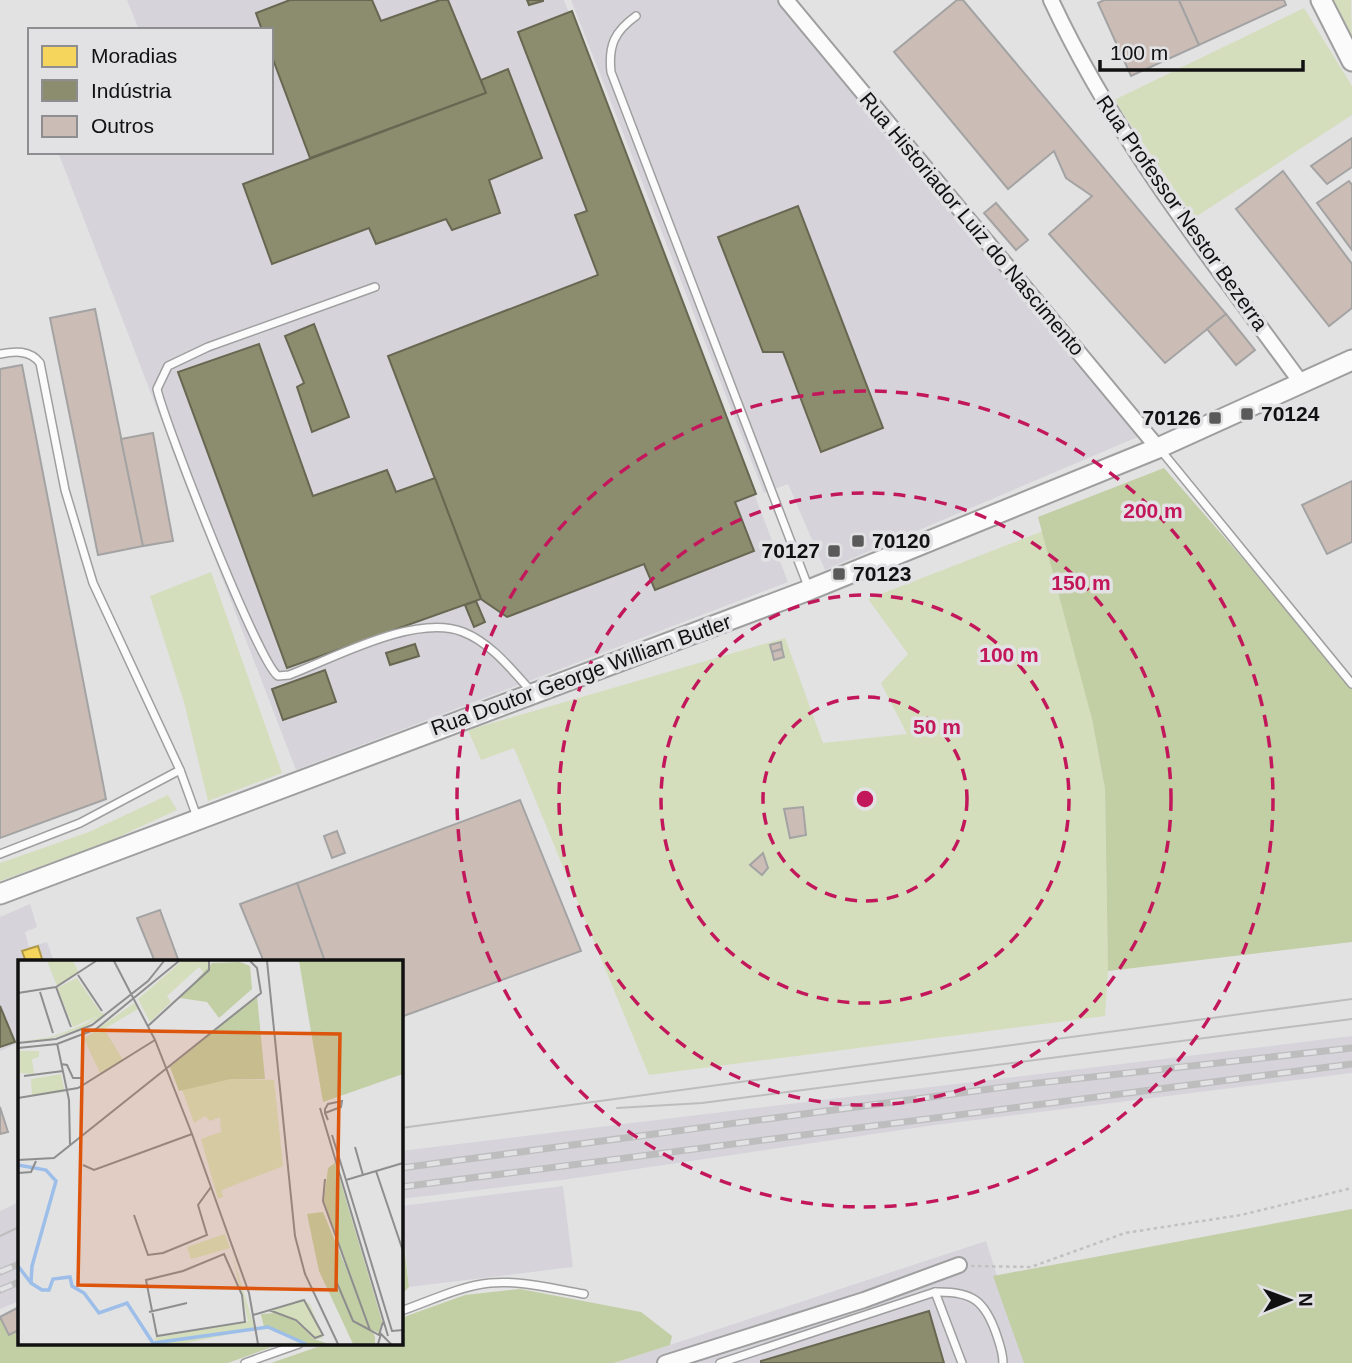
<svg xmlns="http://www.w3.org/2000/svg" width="1352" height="1363" font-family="Arial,sans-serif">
<rect width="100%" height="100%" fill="#e2e2e3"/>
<g fill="#d6d4da">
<polygon points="127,0 564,0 788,582 296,770 58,152 271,152 271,30 139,30"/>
<polygon points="571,0 779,0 1147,433 825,570 788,484 764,493"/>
<polygon points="30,904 37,927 25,932 29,947 47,942 54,962 19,962 19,1043 0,1051 0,917"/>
<polygon points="1352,1036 1352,1073 935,1125 562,1180 401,1199 401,1151"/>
<polygon points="563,1186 573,1267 409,1287 401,1206"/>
<polygon points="19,1202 19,1301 0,1309 0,1211"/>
<polygon points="986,1241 1025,1363 615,1363"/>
</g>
<g fill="#d4debc">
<polygon points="1327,0 1351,0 1352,48"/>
<polygon points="1304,8 1352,86 1352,115 1194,218 1114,100"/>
<polygon points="1048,529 1092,719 1105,789 1108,971 1105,1016 649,1075 514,748 481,760 468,730 785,638 823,743 907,734 881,683 908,654 868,599"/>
<polygon points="211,572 282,773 208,801 184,702 150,596"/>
<polygon points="168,795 177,810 103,844 0,881 0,863 89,832"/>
</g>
<g fill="#c2cea4">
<polygon points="1164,468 1352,684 1352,942 1108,971 1105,789 1092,719 1038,517"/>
<polygon points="1352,1209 1352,1363 1024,1363 993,1276"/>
<polygon points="401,1221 409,1287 401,1295"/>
<polygon points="520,1289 641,1312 672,1336 670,1345 614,1363 271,1363 326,1344 401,1344 401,1318 465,1295"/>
<polygon points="19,1309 19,1344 280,1344 228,1363 0,1363 0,1317"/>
</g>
<polygon fill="#f6d55c" stroke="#b19a46" stroke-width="2" points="38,946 43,962 26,962 22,951"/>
<g fill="#8c8c6e" stroke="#676752" stroke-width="2">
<polygon points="290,0 372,0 381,21 440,0 448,0 486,93 310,158 271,54 271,30 262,30 256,13"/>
<polygon points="527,0 543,0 543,1 529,5"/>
<polygon points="572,11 756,494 735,502 754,551 655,590 644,564 507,617 481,599 388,356 598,275 575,215 587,211 518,32"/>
<polygon points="508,69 542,158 489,180 500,213 452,230 446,219 376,244 369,228 272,264 243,184 486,93 481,80"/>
<polygon points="798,206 883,428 821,452 783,352 763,352 718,237"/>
<polygon points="314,324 349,417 312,432 297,387 304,383 285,336"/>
<polygon points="259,344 313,496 387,470 396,492 435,478 481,599 287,668 178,372"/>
<polygon points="476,601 485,622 474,627 465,605"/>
<polygon points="415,644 419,656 390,665 386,653"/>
<polygon points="325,670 336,702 283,720 272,689"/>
<polygon points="0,1006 15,1042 0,1047"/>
<polygon points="929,1311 944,1363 761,1363 761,1361"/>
</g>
<g fill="#cbbdb5" stroke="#a4a3a4" stroke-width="2">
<polygon points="957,0 963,0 1226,314 1165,363 1049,234 1092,196 1066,178 1054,151 1008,189 894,52"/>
<polygon points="1104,0 1179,0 1199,45 1131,76 1098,3"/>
<polygon points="1179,0 1284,0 1286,5 1199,45"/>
<polygon points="1352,138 1352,167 1327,184 1311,166"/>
<polygon points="1283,171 1352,264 1352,308 1329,326 1236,209"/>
<polygon points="1349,181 1352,185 1352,250 1317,203"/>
<polygon points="996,203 1028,240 1016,250 984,213"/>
<polygon points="95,309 143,546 98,555 50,318"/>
<polygon points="1226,314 1255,350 1236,365 1207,329"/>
<polygon points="22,365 106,799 0,838 0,369"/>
<polygon points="153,433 173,541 143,546 121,439"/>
<polygon points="1352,481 1352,542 1327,554 1302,505"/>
<polygon points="781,642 782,649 772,652 770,645"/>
<polygon points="782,649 784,657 774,660 772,652"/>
<polygon points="520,800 581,951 401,1017 401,962 325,962 297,883"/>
<polygon points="803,807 806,835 790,838 784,809"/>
<polygon points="337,831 345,853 332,858 324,836"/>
<polygon points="763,853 768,868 762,875 750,865"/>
<polygon points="297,883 325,962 264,962 240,904"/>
<polygon points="160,910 179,962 155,962 137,918"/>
<polygon points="0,1107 8,1132 0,1134"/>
<polygon points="19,1307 19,1330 9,1335 0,1317"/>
</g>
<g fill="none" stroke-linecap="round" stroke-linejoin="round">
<defs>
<g id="service">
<path d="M636 16C615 31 608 45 611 72L809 589"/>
<path d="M375 287 208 347 168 366 157 389C165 424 258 662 278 676L289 675C334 658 416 613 463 632 491 643 511 669 531 691"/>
<path d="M0 354C15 351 30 350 40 363L65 490 93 583 180 770 80 823 0 854"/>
<polyline points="1159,448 1352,684"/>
<polyline points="180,770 197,817"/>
<polyline points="935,1292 962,1363"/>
<path d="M401 1311C430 1301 460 1286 490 1283 521 1280 554 1289 584 1294"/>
<polyline points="245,1363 299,1344"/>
<path d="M720 1363 935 1292C972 1291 985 1300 997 1336 1000 1345 1003 1353 1003 1363"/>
</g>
<g id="minor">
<polyline points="786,0 1158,448"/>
<path d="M1051 0C1116 140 1212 260 1302 384"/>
<polyline points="665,1363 864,1300 959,1265"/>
</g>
<g id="tertiary">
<polyline points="1321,0 1352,61"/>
<polyline points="0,894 809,590 1158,448 1352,360"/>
</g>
</defs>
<use href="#service" stroke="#9f9fa0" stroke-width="10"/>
<use href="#minor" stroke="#9f9fa0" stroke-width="18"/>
<use href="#tertiary" stroke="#9f9fa0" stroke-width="23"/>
<polyline stroke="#c1c1c1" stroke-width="2.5" stroke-dasharray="3.5 3.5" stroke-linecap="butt" points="971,1266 1031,1267 1125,1233 1241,1215 1352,1188"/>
<use href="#service" stroke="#fbfbfb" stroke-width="7"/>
<use href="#minor" stroke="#fbfbfb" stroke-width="14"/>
<use href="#tertiary" stroke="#fbfbfb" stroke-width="19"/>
<g stroke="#bdbdbe" stroke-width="2">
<polyline points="617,1108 702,1103 1352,1019"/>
<polyline points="401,1128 1352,999"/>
<polyline points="0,1236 19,1227"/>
</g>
<defs>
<g id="rail">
<polyline points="401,1168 1020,1085 1352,1048"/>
<polyline points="401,1187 1352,1064"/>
<polyline points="0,1272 19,1264"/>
<polyline points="0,1290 19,1282"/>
</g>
</defs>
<use href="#rail" stroke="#bdbdbe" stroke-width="7"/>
<use href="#rail" stroke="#e2e1e4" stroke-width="4.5" stroke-dasharray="13" stroke-linecap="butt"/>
</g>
<g fill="none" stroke="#c2185b" stroke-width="3.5" stroke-dasharray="12 9">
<circle cx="865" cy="799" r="102"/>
<circle cx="865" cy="799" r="204"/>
<circle cx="865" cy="799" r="306"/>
<circle cx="865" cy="799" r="408"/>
</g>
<g fill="#5a5a5b" stroke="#e2e1e4" stroke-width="2.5">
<rect x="1240" y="407" width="14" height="14" rx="3.5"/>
<rect x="1208" y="411" width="14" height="14" rx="3.5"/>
<rect x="851" y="534" width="14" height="14" rx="3.5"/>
<rect x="827" y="544" width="14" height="14" rx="3.5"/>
<rect x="832" y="567" width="14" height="14" rx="3.5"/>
</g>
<g text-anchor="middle" stroke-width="7" stroke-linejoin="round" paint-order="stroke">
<g font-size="21" fill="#111112" stroke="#e2e1e4">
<text transform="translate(1182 213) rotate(55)" y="7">Rua Professor Nestor Bezerra</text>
<text transform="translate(972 224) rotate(50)" y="7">Rua Historiador Luiz do Nascimento</text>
<text transform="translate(581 675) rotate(-20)" y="7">Rua Doutor George William Butler</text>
</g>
<g font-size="21" font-weight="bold" fill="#111112" stroke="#e2e1e4" text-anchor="start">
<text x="1261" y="421">70124</text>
<text x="1201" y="425" text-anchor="end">70126</text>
<text x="872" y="548">70120</text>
<text x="820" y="558" text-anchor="end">70127</text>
<text x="853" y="581">70123</text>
</g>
</g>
<g transform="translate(18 960)">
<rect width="385" height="385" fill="#e2e2e3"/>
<path d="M29 1H55L61 13 39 26ZM164 1H189L192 8 186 13 181 7 149 36 153 42 132 62 120 39ZM59 18 83 53H90L64 68 31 79 0 82 33 77 67 64 80 56 55 67 39 28ZM116 43 120 49 86 69 105 100 83 115 66 79ZM0 91H21V97L14 99 16 114 0 113ZM43 114 47 132 14 136 13 119ZM213 119 256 120 265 206 204 230 205 237 200 239 183 179 203 172 202 157 192 161 187 156 176 163 164 129ZM207 274 212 288 173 299 169 287ZM214 294 237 369 163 384H145L135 378 230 361ZM283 339 292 344 305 378 299 379 251 351Z" fill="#d4debc"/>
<path d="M281 1H385V114L305 142ZM222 2 232 6 234 29 201 58 189 42 162 38 194 3ZM239 36 247 119H213L161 131 152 107ZM317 203 364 361 361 373 352 369 306 241 310 208ZM305 252 357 377V384H335L301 311 289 254ZM256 353 275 359 296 379 311 384H288L246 367 243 354Z" fill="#c2cea4"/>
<path fill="none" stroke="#9cbee9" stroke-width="3.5" d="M0 205 28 210 38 221 14 306 13 323 24 330H31L35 319 52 317 54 326 66 333 81 353 109 343 135 383 250 367 288 384M0 306 13 323"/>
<path fill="none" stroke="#8e8e8f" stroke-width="2" d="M96 1 137 80 174 174 231 333 240 384M249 1 277 276 287 314 320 384M60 15 84 51M38 27 53 67M22 32 35 73M0 33 38 27 78 1M130 66 191 10V1M0 83 38 79 74 65 130 21 146 1M39 83 51 140 52 185M0 88 39 84 78 69 161 1M43 104 49 105 55 118H63M6 116 45 111M0 138 60 128 137 80M302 148 370 376M307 153 323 147 324 141 310 144 307 149V153L310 160M314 175 328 220 385 203M337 187 345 215M0 200 36 198 243 33 239 8 232 1M65 205 76 210 174 174M358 211 385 291M0 213 13 212 18 201M307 219 305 241 352 370 361 375 365 362M328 220 374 371 385 370M116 255 130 295 145 293 189 275 180 245 193 227M206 294 224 335 227 362 139 376 128 320 165 311ZM319 323 335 361 352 370M131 352 169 343M235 355 286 340 305 375 297 378 278 360 251 350M360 384 363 374 373 384"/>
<path fill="#dd550c" fill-opacity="0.15" stroke="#dd550c" stroke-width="3.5" d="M65 70 322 74 318 330 60 325Z"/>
<rect width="385" height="385" fill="none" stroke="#111112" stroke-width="3.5"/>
</g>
<circle cx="865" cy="799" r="10" fill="#c2185b" stroke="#e2e1e4" stroke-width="3.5"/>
<g font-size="21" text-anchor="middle" font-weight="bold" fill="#c2185b" stroke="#e2e1e4" stroke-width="7" stroke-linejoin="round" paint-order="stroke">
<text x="1153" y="518">200 m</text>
<text x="1081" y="590">150 m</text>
<text x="1009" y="662">100 m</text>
<text x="937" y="734">50 m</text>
</g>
<rect x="28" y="28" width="245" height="126" fill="#e2e1e4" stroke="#8e8e90" stroke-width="2"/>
<rect x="42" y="46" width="35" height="21" fill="#f6d55c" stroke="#8e8e90" stroke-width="2"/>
<text x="91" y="63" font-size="21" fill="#111112">Moradias</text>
<rect x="42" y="80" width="35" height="21" fill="#8c8c6e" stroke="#8e8e90" stroke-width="2"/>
<text x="91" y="98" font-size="21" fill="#111112">Indústria</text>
<rect x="42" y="116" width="35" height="21" fill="#cbbdb5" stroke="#8e8e90" stroke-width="2"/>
<text x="91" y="133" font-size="21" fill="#111112">Outros</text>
<g transform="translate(1289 1300) rotate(89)" stroke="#e2e1e4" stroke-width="5" paint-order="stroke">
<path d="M0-5L12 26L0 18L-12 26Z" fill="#111112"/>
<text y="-10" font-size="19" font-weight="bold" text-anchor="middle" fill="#111112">N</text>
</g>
<path d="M1100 60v10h203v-10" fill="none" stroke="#111112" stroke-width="3.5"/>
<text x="1110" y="60" font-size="21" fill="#111112" stroke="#e2e1e4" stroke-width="5" paint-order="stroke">100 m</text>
</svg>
